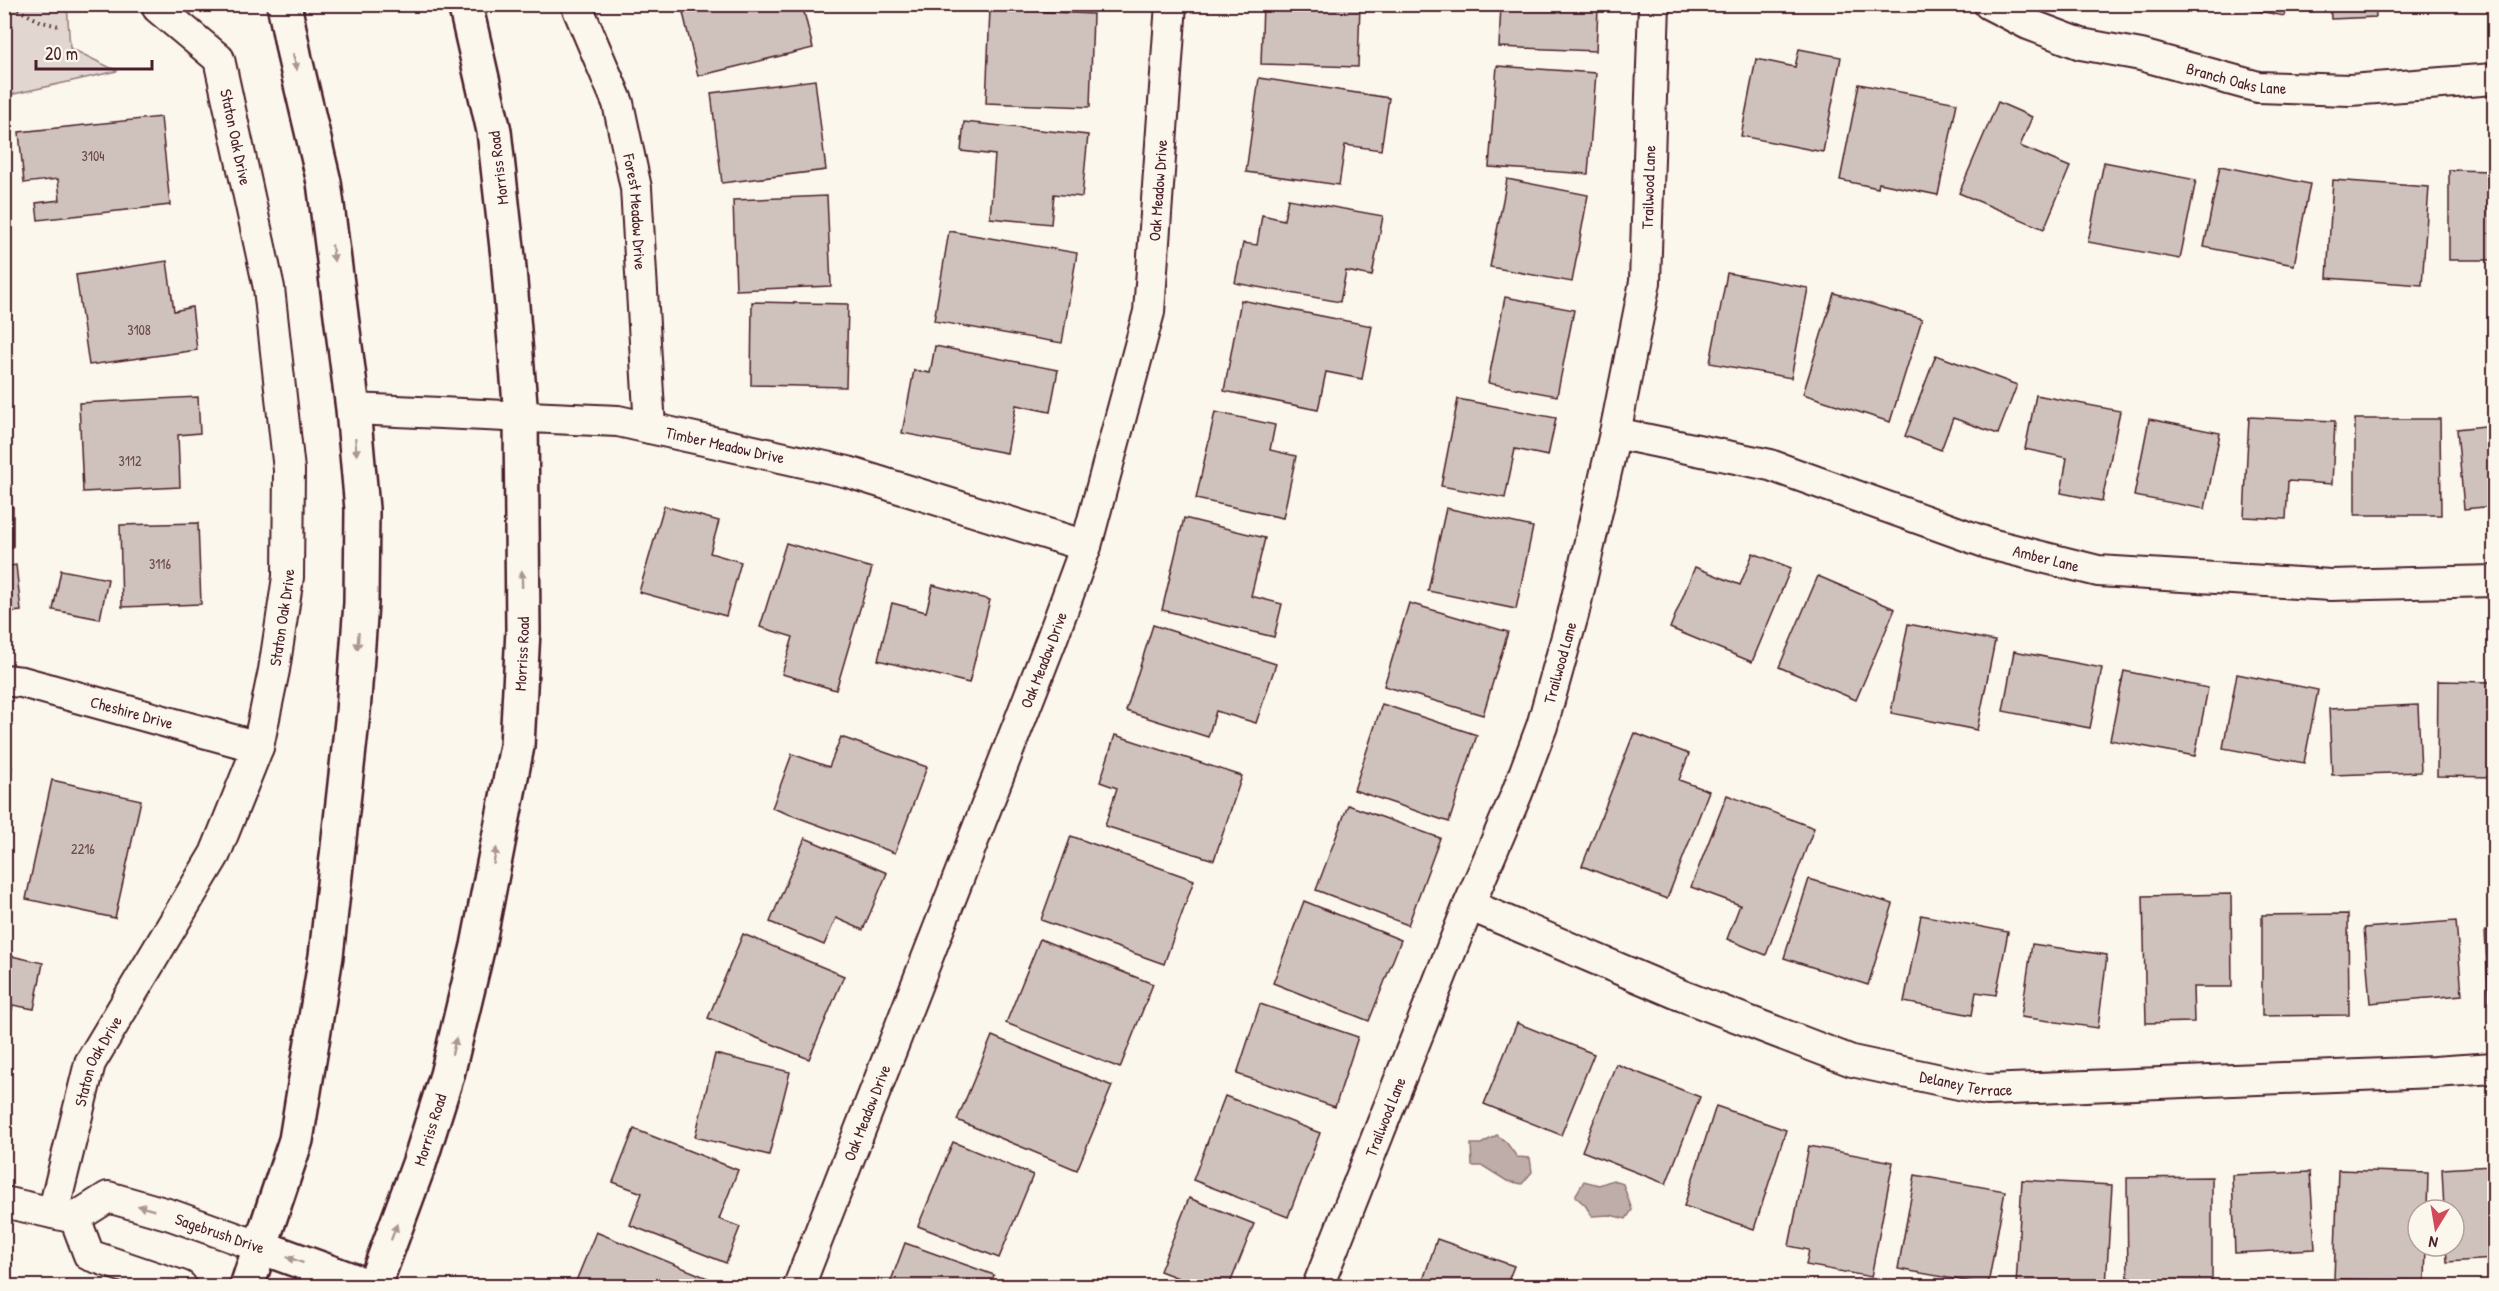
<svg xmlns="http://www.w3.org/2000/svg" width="2499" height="1291" font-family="'Patrick Hand',sans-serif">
<rect width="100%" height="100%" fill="#fbf7ec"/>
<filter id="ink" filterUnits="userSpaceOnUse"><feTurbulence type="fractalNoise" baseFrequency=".0167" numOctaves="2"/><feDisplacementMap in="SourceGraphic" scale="12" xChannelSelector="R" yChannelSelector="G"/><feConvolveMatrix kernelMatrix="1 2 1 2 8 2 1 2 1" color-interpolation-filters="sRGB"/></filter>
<g filter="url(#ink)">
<polygon fill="#e2d7d0" stroke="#967b7e" stroke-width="1.5" points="4,5 67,5 70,48 117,71 5,96"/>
<g fill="#bfadaa" stroke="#907477" stroke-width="1.5">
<polygon points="1497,1135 1506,1142 1517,1157 1530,1158 1532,1172 1522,1184 1507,1181 1483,1166 1472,1166 1471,1144 1481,1144"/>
<polygon points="1613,1180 1623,1184 1632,1210 1626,1219 1610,1215 1592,1216 1585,1205 1575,1196 1584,1181 1599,1185"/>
</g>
<g fill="#cfc2bc" stroke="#4a1f2b" stroke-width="1.5">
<polygon points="681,4 802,4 813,48 698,76"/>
<polygon points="1263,4 1360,4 1358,67 1261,64"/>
<polygon points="1501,4 1563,4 1563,7 1598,9 1596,51 1499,47"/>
<polygon points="2223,4 2287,4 2284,16"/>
<polygon points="2330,4 2375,4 2376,17 2331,19"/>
<polygon points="990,9 1093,14 1090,107 986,103"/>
<polygon points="1799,49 1841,57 1823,152 1741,136 1756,59 1795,67"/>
<polygon points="1497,66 1596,73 1588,174 1489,167"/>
<polygon points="1259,78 1389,98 1381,150 1345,145 1339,185 1246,172"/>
<polygon points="815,80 826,170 722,183 711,93"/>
<polygon points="1859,84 1957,103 1938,195 1879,183 1878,188 1840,180"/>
<polygon points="1998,102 2032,117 2020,146 2070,167 2044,229 1959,193"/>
<polygon points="161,117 170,205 38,220 36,203 60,200 58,179 24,183 19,132"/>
<polygon points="964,122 1088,135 1082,197 1054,194 1051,224 990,218 995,155 961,151"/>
<polygon points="2104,162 2196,180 2180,259 2088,242"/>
<polygon points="2220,166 2310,184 2294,265 2204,247"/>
<polygon points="2449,170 2494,171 2494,260 2449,260"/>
<polygon points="1507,179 1588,195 1572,282 1490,267"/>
<polygon points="2333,180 2429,187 2422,285 2327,278"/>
<polygon points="827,196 831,286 736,290 733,200"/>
<polygon points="1288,199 1383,216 1372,276 1346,271 1340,302 1235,283 1243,243 1257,245 1262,215 1284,220"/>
<polygon points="949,231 1077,253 1062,343 934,321"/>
<polygon points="167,261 174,311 192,307 197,350 89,365 76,275"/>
<polygon points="1727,273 1808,288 1791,378 1710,363"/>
<polygon points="1834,293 1922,319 1890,422 1803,394"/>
<polygon points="1505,297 1574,310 1557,396 1488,383"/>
<polygon points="1241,300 1372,326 1362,379 1326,372 1318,410 1224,391"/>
<polygon points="752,302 848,304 846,387 751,385"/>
<polygon points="935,346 1058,370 1050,412 1016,405 1007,453 902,433 914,370 930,373"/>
<polygon points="1936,355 2017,385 1998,434 1953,418 1941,450 1905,436"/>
<polygon points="2036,395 2120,411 2102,501 2061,493 2067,458 2025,449"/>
<polygon points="198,397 200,433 178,435 180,487 83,492 79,403"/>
<polygon points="1458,399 1556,418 1548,456 1515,449 1505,498 1441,486"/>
<polygon points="1215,412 1275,425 1270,450 1296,456 1283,518 1196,499"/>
<polygon points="2249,417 2335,421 2332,484 2288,481 2286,519 2244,517"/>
<polygon points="2149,419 2220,433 2205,509 2134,496"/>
<polygon points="2355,419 2440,419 2441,515 2355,515"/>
<polygon points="2494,425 2494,506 2464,509 2457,429"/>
<polygon points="664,506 719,521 710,553 741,562 726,616 639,592"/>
<rect x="4" y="507" width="9" height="41"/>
<polygon points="1446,508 1533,527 1516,609 1428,591"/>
<polygon points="1184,518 1265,538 1251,596 1282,604 1274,637 1162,610"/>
<polygon points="198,523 201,604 122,607 120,525"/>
<polygon points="786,543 872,568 836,690 782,674 793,637 760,627"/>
<polygon points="1753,553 1791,568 1752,662 1670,628 1695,567 1740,585"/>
<polygon points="16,565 21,611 4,613 4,567"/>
<polygon points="61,570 108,579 100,619 53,610"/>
<polygon points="1818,576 1895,609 1856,700 1779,667"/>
<polygon points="933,585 990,600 969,683 878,660 892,603 926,612"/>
<polygon points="1409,603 1508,632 1483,715 1384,686"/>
<polygon points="1908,624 1995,641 1977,730 1891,713"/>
<polygon points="1153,625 1276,664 1256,723 1216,711 1208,737 1126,711"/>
<polygon points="2014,651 2102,668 2090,728 2003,711"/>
<polygon points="2124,671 2208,688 2195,756 2110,740"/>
<polygon points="2237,674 2318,690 2304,763 2223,748"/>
<polygon points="2438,681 2494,682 2494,777 2437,776"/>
<polygon points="1382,704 1477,735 1449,822 1354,790"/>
<polygon points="2418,705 2421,772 2332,775 2329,709"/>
<polygon points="1634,733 1689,754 1679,780 1709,791 1667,899 1582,866"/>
<polygon points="1115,735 1242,776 1214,860 1105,826 1117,788 1100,782"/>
<polygon points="841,737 927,767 895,853 772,808 792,754 829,767"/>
<polygon points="4,765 12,767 4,805"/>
<polygon points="52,780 141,800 115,918 26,899"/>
<polygon points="1727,795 1814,828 1766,955 1727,939 1740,905 1691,887"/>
<polygon points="1348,805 1440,838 1408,925 1316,890"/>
<polygon points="1071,836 1194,880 1164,964 1041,920"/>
<polygon points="805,838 887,873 863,930 836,918 824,945 770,922"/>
<polygon points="1809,879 1893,904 1868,985 1784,958"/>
<polygon points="2231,894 2232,987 2193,987 2194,1022 2146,1023 2143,896"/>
<polygon points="1304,901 1401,940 1369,1021 1273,983"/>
<polygon points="2348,914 2349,1015 2262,1016 2262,915"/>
<polygon points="1921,915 2008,932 1996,995 1976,992 1972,1015 1904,1002"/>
<polygon points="2456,921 2462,995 2370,1003 2364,928"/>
<polygon points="2485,931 2494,931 2494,1004 2489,1004"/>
<polygon points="743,934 844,976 809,1059 708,1018"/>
<polygon points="1040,939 1153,984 1120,1068 1006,1023"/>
<polygon points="2032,944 2107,955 2098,1028 2021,1017"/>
<polygon points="7,955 43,963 34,1009 13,1005 4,1046 4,968"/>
<polygon points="1260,1004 1358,1037 1335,1107 1237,1074"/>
<polygon points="1517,1023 1594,1054 1561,1135 1484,1104"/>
<polygon points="992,1036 1112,1086 1077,1170 957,1120"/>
<polygon points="715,1054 790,1072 769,1155 695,1137"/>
<polygon points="1616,1064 1700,1097 1666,1184 1582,1151"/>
<polygon points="1225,1096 1320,1133 1288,1217 1193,1180"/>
<polygon points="1716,1106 1786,1130 1754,1229 1684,1206"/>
<polygon points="634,1129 738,1170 719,1219 740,1227 726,1263 630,1225 642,1193 613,1182"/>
<polygon points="953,1142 1033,1175 999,1258 918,1226"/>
<polygon points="1809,1146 1893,1162 1871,1277 1806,1265 1809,1250 1789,1246"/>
<polygon points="2491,1166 2492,1200 2494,1200 2494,1259 2447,1262 2446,1246 2454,1246 2454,1210 2444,1210 2442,1169"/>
<polygon points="2338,1170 2428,1173 2427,1210 2418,1210 2418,1246 2426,1246 2425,1281 2334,1279"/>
<polygon points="2310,1172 2315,1249 2235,1253 2232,1175"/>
<polygon points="1915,1175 2005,1191 1988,1285 1898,1269"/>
<polygon points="2212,1177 2212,1283 2128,1284 2127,1178"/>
<polygon points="2022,1180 2112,1185 2106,1286 2016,1286"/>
<polygon points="1189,1198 1254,1224 1229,1286 1199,1286 1160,1271"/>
<polygon points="596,1232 717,1282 715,1286 589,1286 576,1281"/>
<polygon points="1437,1239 1514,1266 1506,1286 1421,1286"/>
<polygon points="905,1243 994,1275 990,1286 889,1286"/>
</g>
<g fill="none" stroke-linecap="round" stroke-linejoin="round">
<defs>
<g id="minor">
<path id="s1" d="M576 4 618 103 636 188 650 428"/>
<path id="s2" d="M1989 4 2028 24 2081 44 2141 55 2258 87 2350 90 2494 79"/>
<path id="s3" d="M353 409 618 421 848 472 1086 546"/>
<path id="s4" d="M1615 433 1770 465 1990 544 2098 571 2331 585 2494 581"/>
<path id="s5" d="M4 680 22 682 258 747"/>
<path id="s6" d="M1469 905 1683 996 1852 1061 1987 1090 2434 1072 2494 1068"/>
<polyline points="4,1202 75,1218 108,1197 171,1215 261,1247"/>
<path id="s7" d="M53 1213 90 1063 215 854 258 747 274 670 288 577 289 470 269 288 219 59 158 8"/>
<polyline points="75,1218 89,1255 181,1286"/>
<path id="s8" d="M799 1286 1051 641 1086 546 1149 312 1171 4"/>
<path id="s9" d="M1318 1286 1469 905 1517 793 1542 726 1573 615 1615 433 1645 282 1654 4"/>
</g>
<polyline id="tertiary" points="261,1247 368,1286"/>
<g id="secondary">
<polyline points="247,1286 296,1140 326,956 353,712 361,603 362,509 353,409 324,182 295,59 284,4"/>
<path id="s10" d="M374 1286 419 1164 447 1075 478 946 517 746 523 630 521 416 508 257 494 131 465 4"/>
</g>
</defs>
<use href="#minor" stroke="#4a1f2b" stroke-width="34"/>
<use href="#tertiary" stroke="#4a1f2b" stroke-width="38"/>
<use href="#secondary" stroke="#4a1f2b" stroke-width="38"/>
<polyline stroke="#4a1f2b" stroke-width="4" stroke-dasharray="1.5 4.5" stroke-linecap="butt" points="7,4 42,22 59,26"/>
<use href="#minor" stroke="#fbf7ec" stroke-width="30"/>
<use href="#tertiary" stroke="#fbf7ec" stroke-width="33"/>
<use href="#secondary" stroke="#fbf7ec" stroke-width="33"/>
</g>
<defs><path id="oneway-solid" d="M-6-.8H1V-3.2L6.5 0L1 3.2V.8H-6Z" transform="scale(1.5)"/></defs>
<g fill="#ab9695">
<use href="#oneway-solid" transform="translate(295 62) rotate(77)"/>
<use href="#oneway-solid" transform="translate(333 253) rotate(83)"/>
<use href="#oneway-solid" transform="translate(356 447) rotate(85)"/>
<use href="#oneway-solid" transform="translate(522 579) rotate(-91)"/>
<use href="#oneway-solid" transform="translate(358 641) rotate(94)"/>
<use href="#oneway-solid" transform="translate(495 856) rotate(-79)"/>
<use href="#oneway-solid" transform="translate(454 1046) rotate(-77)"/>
<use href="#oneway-solid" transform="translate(146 1208) rotate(-164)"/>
<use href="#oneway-solid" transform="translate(394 1232) rotate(-70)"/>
<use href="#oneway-solid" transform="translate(295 1260) rotate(-160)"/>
</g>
</g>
<g text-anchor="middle" stroke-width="4.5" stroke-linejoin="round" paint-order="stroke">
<g font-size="14" fill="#6b484f">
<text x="93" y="161">3104</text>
<text x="139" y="335">3108</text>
<text x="130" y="466">3112</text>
<text x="160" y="569">3116</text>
<text x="83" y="854">2216</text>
</g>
<g font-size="16" fill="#4a1f2b" stroke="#fbf7ec">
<text dy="6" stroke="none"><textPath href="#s2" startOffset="260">Branch Oaks Lane</textPath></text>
<text transform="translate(236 137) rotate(78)" y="6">Staton Oak Drive</text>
<text transform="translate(498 168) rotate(-97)" y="6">Morriss Road</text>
<text dy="6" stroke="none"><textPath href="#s9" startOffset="1154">Trailwood Lane</textPath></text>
<text dy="6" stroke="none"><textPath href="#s8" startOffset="1158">Oak Meadow Drive</textPath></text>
<text dy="6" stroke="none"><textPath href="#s1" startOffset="218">Forest Meadow Drive</textPath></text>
<text dy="6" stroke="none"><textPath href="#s3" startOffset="375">Timber Meadow Drive</textPath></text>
<text dy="6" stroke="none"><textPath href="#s4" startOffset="450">Amber Lane</textPath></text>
<text dy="6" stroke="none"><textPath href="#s7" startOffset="645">Staton Oak Drive</textPath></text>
<text dy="6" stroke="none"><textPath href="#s10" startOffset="652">Morriss Road</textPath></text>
<text dy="6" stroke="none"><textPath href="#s8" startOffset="672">Oak Meadow Drive</textPath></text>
<text dy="6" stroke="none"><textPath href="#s9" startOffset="669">Trailwood Lane</textPath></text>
<text dy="6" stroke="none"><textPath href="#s5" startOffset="132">Cheshire Drive</textPath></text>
<text dy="6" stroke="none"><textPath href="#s7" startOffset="159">Staton Oak Drive</textPath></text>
<text dy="6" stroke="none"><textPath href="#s6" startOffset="530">Delaney Terrace</textPath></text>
<text dy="6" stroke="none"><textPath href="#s8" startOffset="186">Oak Meadow Drive</textPath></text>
<text dy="6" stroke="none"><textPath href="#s9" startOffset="182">Trailwood Lane</textPath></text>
<text dy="6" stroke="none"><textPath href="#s10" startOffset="166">Morriss Road</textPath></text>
<text transform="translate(220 1233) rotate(19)" y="6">Sagebrush Drive</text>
</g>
</g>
<rect width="2499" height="1291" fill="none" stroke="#fbf7ec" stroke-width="24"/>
<rect x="12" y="12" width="2475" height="1267" fill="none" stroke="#4a1f2b" stroke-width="2" filter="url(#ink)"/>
<g transform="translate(2436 1228) rotate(191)"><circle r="28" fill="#fbf7ec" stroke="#b4a19f" stroke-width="1.5"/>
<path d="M0-4.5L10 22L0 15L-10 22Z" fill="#d1495b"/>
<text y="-9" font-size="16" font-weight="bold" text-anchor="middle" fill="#4a1f2b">N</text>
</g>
<path d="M36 60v9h116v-9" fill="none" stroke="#4a1f2b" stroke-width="3"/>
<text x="45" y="60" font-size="18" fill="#4a1f2b" stroke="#fbf7ec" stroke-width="4.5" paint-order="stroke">20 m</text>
</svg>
